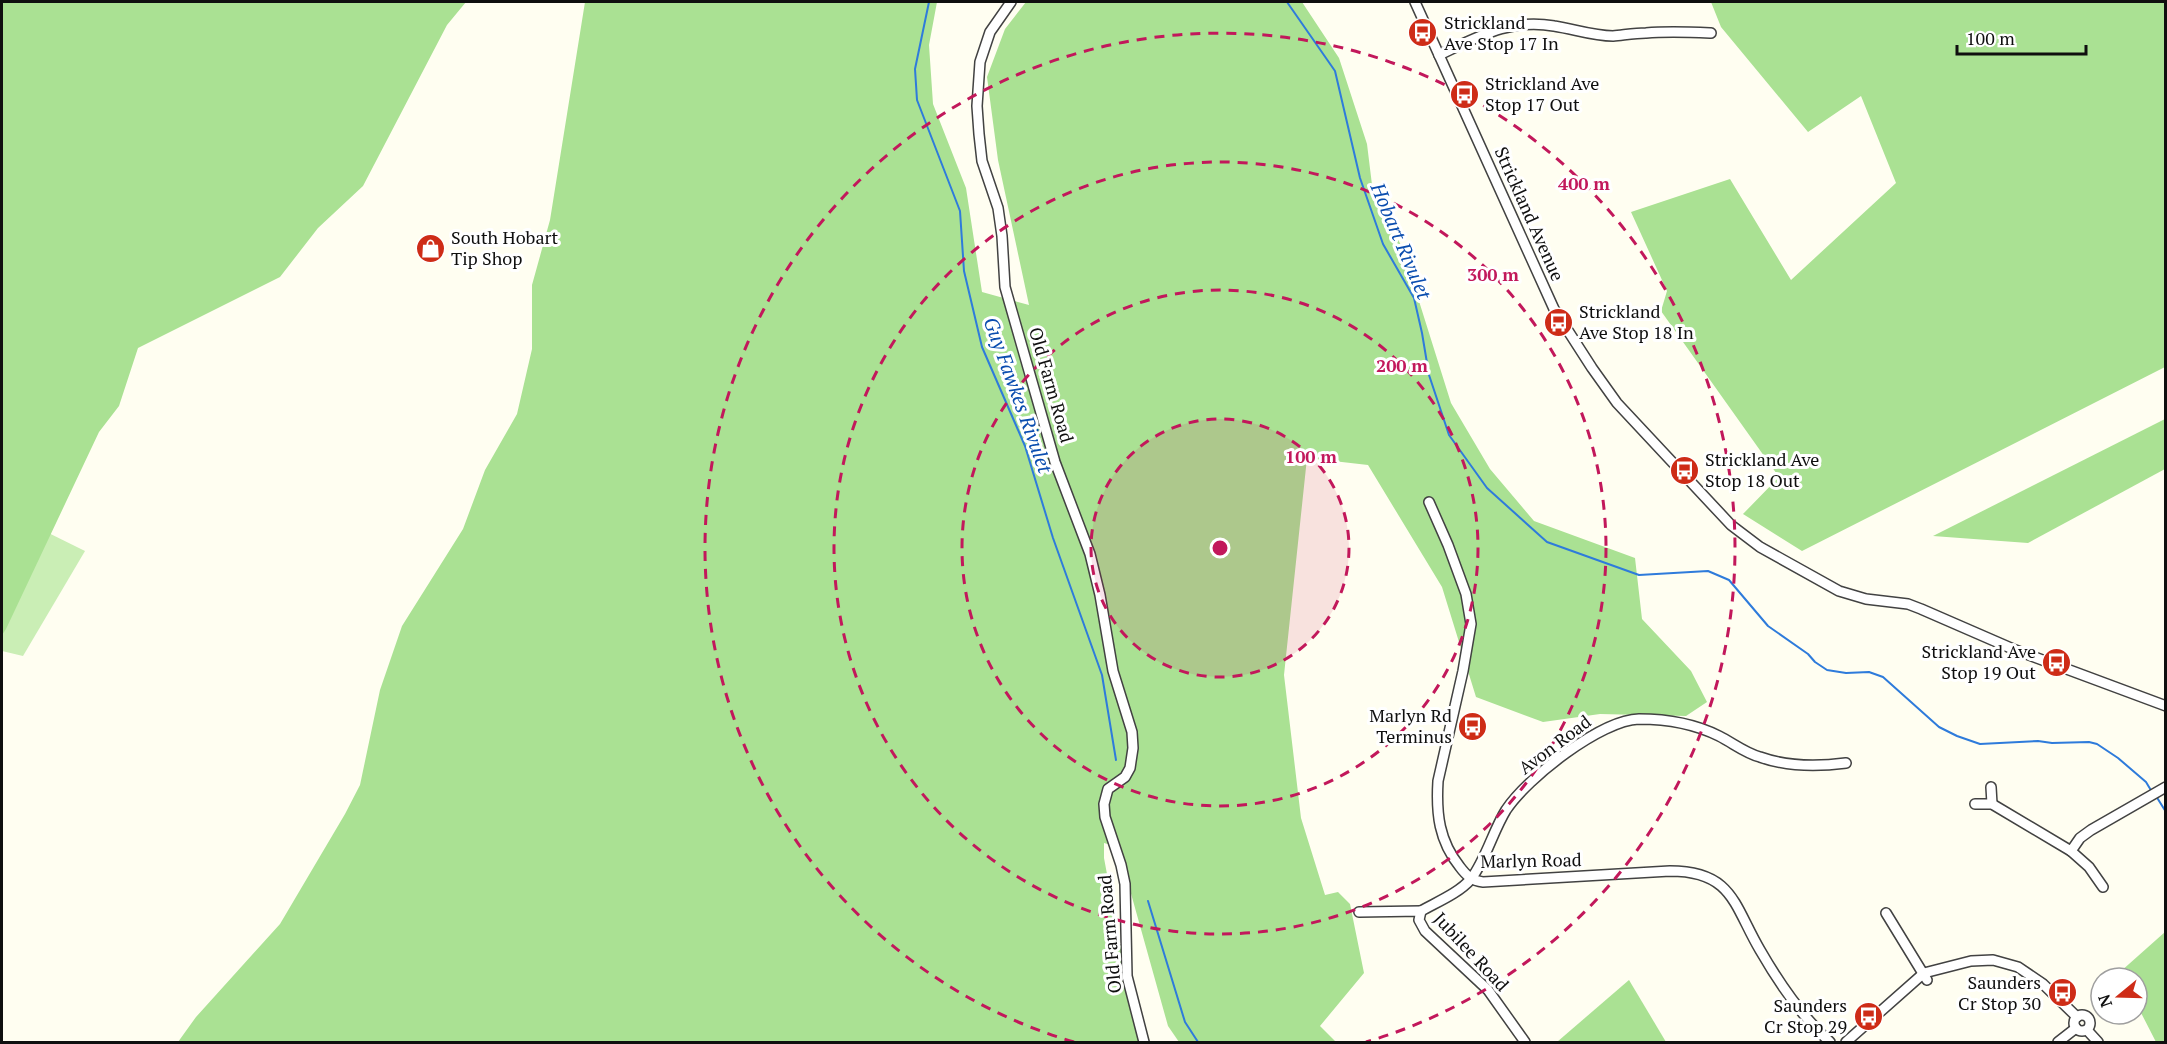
<svg xmlns="http://www.w3.org/2000/svg" width="2167" height="1044" font-family="'PT Serif',serif">
<rect width="100%" height="100%" fill="#fffef1"/>
<polygon fill="#caeeb5" points="2,510 85,551 23,656 2,651"/>
<g fill="#aae193">
<polygon points="2,2 466,2 447,25 363,186 318,228 280,277 138,348 119,406 99,432 6,629 2,635"/>
<polygon points="585,2 937,2 929,45 933,104 966,188 982,292 1029,305 998,160 987,77 1005,29 1026,2 1302,2 1339,58 1367,144 1373,193 1402,247 1451,403 1490,469 1534,521 1635,558 1642,619 1691,671 1707,702 1686,716 1600,714 1543,722 1476,697 1442,587 1368,465 1307,458 1284,675 1301,818 1325,895 1338,892 1350,904 1364,973 1320,1026 1336,1042 1179,1042 1168,1026 1118,847 1104,843 1104,858 1136,1030 1142,1042 178,1042 196,1017 280,924 345,814 360,785 380,690 402,626 463,529 485,470 517,414 532,349 532,285 550,220"/>
<polygon points="1711,2 2165,2 2165,367 1802,551 1743,514 1779,477 1661,311 1667,291 1631,212 1730,179 1791,280 1896,183 1861,96 1808,132 1721,27"/>
<polygon points="2165,419 2165,469 2028,543 1933,536"/>
<polygon points="2165,932 2165,1042 2156,1042 2137,1005 2137,978 2124,978 2120,972"/>
<polygon points="1629,980 1666,1042 1557,1042"/>
</g>
<g fill="none" stroke-linecap="round" stroke-linejoin="round">
<g stroke="#2e7bdb" stroke-width="2">
<polyline points="929,2 915,69 917,100 960,211 964,271 982,347 1025,446 1053,538 1102,675 1116,760"/>
<polyline points="1287,2 1335,71 1360,178 1383,244 1414,298 1422,333 1429,375 1449,435 1487,488 1547,542 1639,575 1708,571 1729,580 1768,626 1808,654 1815,662 1827,670 1846,673 1869,672 1883,677 1939,727 1957,736 1980,744 2038,741 2052,743 2089,742 2097,744 2118,758 2146,782 2152,792"/>
<polyline points="2156,796 2166,812"/>
<polyline points="1148,901 1185,1022 1198,1042"/>
</g>
<defs>
<g id="minor">
<polyline points="1011,2 990,32 980,62 977,106 979,134 982,161 998,208 1002,236 1005,287 1055,462 1090,554 1100,595 1113,671 1132,732 1133,748 1130,768 1125,777 1108,789 1104,804 1105,817 1121,865 1125,884 1127,976 1144,1042"/>
<polyline points="1415,2 1554,309 1592,368 1617,403 1731,525 1760,547 1839,591 1866,599 1908,604 1921,609 2013,649 2166,706"/>
<path d="M1439 55C1478 37 1510 18 1554 26 1574 29 1593 36 1613 36 1624 35 1635 33 1646 33 1668 31 1689 32 1711 33"/>
<path d="M1429 502 1448 545 1466 594 1471 624 1463 671 1438 781C1436 814 1439 841 1460 867 1466 875 1472 881 1483 882L1670 871C1733 871 1734 906 1760 950 1779 983 1802 1017 1830 1042"/>
<polyline points="1991,787 1992,804"/>
<polyline points="1975,804 1992,804 2071,851 2080,838 2091,830 2166,787"/>
<polyline points="2071,851 2089,867 2103,887"/>
<path d="M1421 911C1437 902 1459 893 1471 879 1486 859 1493 831 1506 810 1527 778 1601 720 1639 719 1666 719 1695 724 1719 736 1733 743 1745 753 1760 757 1788 767 1816 767 1846 763"/>
<polyline points="1359,912 1421,911 1419,920 1425,931 1488,990 1525,1042"/>
<polyline points="1886,913 1927,980"/>
<circle cx="2082" cy="1023" r="8"/>
<polyline points="2087,1030 2098,1042"/>
<polyline points="1846,1042 1924,973 1971,961 1993,960 2018,967 2043,984 2077,1017"/>
<polyline points="2058,1042 2076,1028"/>
</g>
</defs>
<use href="#minor" stroke="#424242" stroke-width="12"/>
<use href="#minor" stroke="#fff" stroke-width="9"/>
</g>
<circle cx="1220" cy="548" r="129" fill="#c2185b" fill-opacity=".12"/>
<g fill="none" stroke="#c2185b" stroke-width="3" stroke-dasharray="10 8">
<circle cx="1220" cy="548" r="129"/>
<circle cx="1220" cy="548" r="258"/>
<circle cx="1220" cy="548" r="386"/>
<path d="M1074 1042A515 515 0 1 1 1366 1042"/>
</g>
<defs>
<symbol id="bus-disc" viewBox="-11 -11 22 22"><circle r="9.5" fill="#ce2c17" stroke="#fff"/><path d="M-5-6H5V4H4V6H2V4H-2V6H-4V4H-5ZM-3.5-4V0h7V-4ZM-3.5 1.2v1.5H-2V1.2ZM2 1.2v1.5H3.5V1.2Z" fill="#fff"/></symbol>
<symbol id="shop-disc" viewBox="-11 -11 22 22"><circle r="9.5" fill="#ce2c17" stroke="#fff"/><path d="M-5-2.5h2.3a2.7 3.5 0 0 1 5.4 0H5L5.5 6h-11ZM-1.5-2.5h3a1.5 2.3 0 0 0-3 0Z" fill="#fff"/></symbol>
</defs>
<g fill-rule="evenodd">
<use href="#bus-disc" x="1406" y="16" width="33" height="33"/>
<use href="#bus-disc" x="1448" y="78" width="33" height="33"/>
<use href="#shop-disc" x="414" y="232" width="33" height="33"/>
<use href="#bus-disc" x="1542" y="306" width="33" height="33"/>
<use href="#bus-disc" x="1668" y="454" width="33" height="33"/>
<use href="#bus-disc" x="2040" y="646" width="33" height="33"/>
<use href="#bus-disc" x="1456" y="710" width="33" height="33"/>
<use href="#bus-disc" x="2046" y="976" width="33" height="33"/>
<use href="#bus-disc" x="1852" y="1000" width="33" height="33"/>
</g>
<g text-anchor="middle" stroke-width="6" stroke-linejoin="round" paint-order="stroke">
<g font-size="18" fill="#0f0f0f" stroke="#fff" text-anchor="start">
<text x="1444" y="29">Strickland<tspan x="1444" dy="21">Ave Stop 17 In</tspan></text>
<text x="1485" y="90">Strickland Ave<tspan x="1485" dy="21">Stop 17 Out</tspan></text>
<text x="451" y="244">South Hobart<tspan x="451" dy="21">Tip Shop</tspan></text>
<text x="1579" y="318">Strickland<tspan x="1579" dy="21">Ave Stop 18 In</tspan></text>
<text x="1705" y="466">Strickland Ave<tspan x="1705" dy="21">Stop 18 Out</tspan></text>
<text x="2036" y="658" text-anchor="end">Strickland Ave<tspan x="2036" dy="21">Stop 19 Out</tspan></text>
<text x="1452" y="722" text-anchor="end">Marlyn Rd<tspan x="1452" dy="21">Terminus</tspan></text>
<text x="2041" y="989" text-anchor="end">Saunders<tspan x="2041" dy="21">Cr Stop 30</tspan></text>
<text x="1847" y="1012" text-anchor="end">Saunders<tspan x="1847" dy="21">Cr Stop 29</tspan></text>
</g>
<g font-size="18" fill="#0f0f0f" stroke="#fff">
<text transform="translate(1529 214) rotate(66)" y="6">Strickland Avenue</text>
<text transform="translate(1051 385) rotate(74)" y="6">Old Farm Road</text>
<text transform="translate(1555 745) rotate(-37)" y="6">Avon Road</text>
<text transform="translate(1531 861) rotate(-1)" y="6">Marlyn Road</text>
<text transform="translate(1110 934) rotate(-95)" y="6">Old Farm Road</text>
<text transform="translate(1471 952) rotate(47)" y="6">Jubilee Road</text>
</g>
<g font-size="20" font-style="italic" fill="#0a4daf" stroke="#fff">
<text transform="translate(1401 241) rotate(67)" y="7">Hobart Rivulet</text>
<text transform="translate(1018 395) rotate(70)" y="7">Guy Fawkes Rivulet</text>
</g>
</g>
<circle cx="1220" cy="548" r="9" fill="#c2185b" stroke="#fff" stroke-width="3"/>
<g font-size="18" text-anchor="middle" font-weight="bold" fill="#c2185b" stroke="#fff" stroke-width="6" stroke-linejoin="round" paint-order="stroke">
<text x="1584" y="190">400 m</text>
<text x="1493" y="281">300 m</text>
<text x="1402" y="372">200 m</text>
<text x="1311" y="463">100 m</text>
</g>
<rect width="2167" height="1044" fill="none" stroke="#0f0f0f" stroke-width="6"/>
<g transform="translate(2119 996) rotate(251)"><circle r="28" fill="#ffffff" stroke="#9f9f9f" stroke-width="1.5"/>
<path d="M0-4.5L10 22L0 15L-10 22Z" fill="#ce2c17"/>
<text y="-9" font-size="16" font-weight="bold" text-anchor="middle" fill="#0f0f0f">N</text>
</g>
<path d="M1957 45v9h129v-9" fill="none" stroke="#0f0f0f" stroke-width="3"/>
<text x="1966" y="45" font-size="18" fill="#0f0f0f" stroke="#ffffff" stroke-width="4.5" paint-order="stroke">100 m</text>
</svg>
